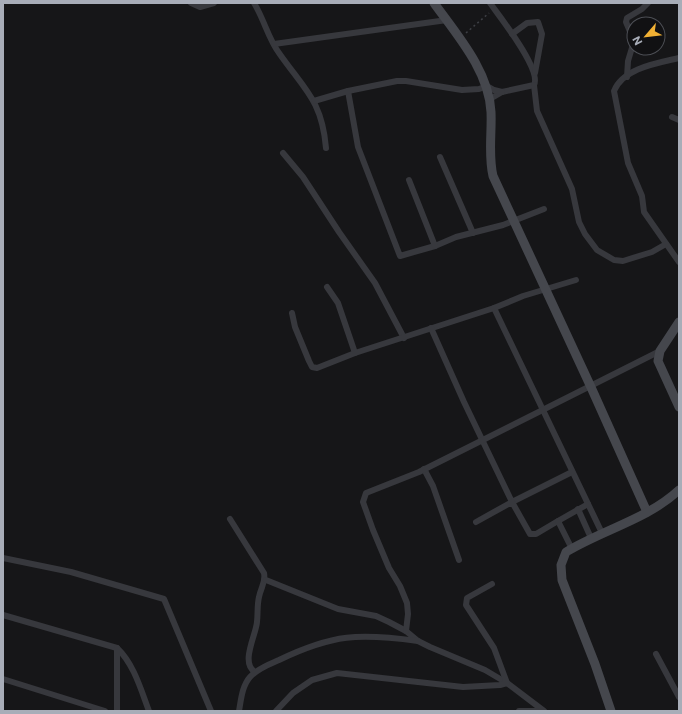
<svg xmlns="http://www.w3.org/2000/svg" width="682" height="714" font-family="Commissioner,sans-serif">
<rect width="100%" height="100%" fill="#161618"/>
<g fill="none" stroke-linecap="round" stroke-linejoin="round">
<polyline stroke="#3d3f44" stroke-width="1.5" stroke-dasharray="2 3" stroke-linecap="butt" points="466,33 489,13"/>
<g stroke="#37383d" stroke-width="6">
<polyline points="191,3 200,7 214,3"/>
<path d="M254 3C264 19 268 38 279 53 304 89 322 100 326 148"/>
<path d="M490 3C500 17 542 70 534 85L502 92 490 99"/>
<polyline points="512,34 527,23 538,22 542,34 535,73"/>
<polyline points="274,44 447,20"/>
<path d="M679 58C658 63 623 68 614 91L628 163 642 196 644 212 679 262"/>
<polyline points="627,77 628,61 634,41 626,22 627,18 642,9 648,3"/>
<polyline points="534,85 537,111 572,189 579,222 585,234 597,250 614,260 623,261 652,252 666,244"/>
<polyline points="348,91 358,147 400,256 435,246 456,237 503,225 544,209"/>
<polyline points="314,101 348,91 397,81 406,81 462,90 479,89 487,86 494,90 502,92"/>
<polyline points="672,117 679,120"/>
<polyline points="283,153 303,177 339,232 375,283 404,338"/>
<polyline points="440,157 473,233"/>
<polyline points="409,180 435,246"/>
<polyline points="327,287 338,303 355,353"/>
<polyline points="494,308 602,533"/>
<polyline points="292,313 295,327 309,361 312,367 317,368 355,353 494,308 523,296 576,280"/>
<polyline points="431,328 464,402 512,502 572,472"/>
<polyline points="424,469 433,486 459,560"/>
<polyline points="578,509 591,538"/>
<path d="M230 519 264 573C266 582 261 587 259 597 257 605 258 613 257 622 256 635 240 663 255 672"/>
<polyline points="476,522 512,502 530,534 536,534 558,521"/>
<polyline points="572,549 558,521 588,504"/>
<polyline points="3,558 71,572 164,599 211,711"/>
<polyline points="266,580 338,609 376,616 389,622 406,631 418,641 430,647 485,670 507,683 544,711"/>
<path d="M3 615 117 648C134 664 141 690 149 711"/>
<polyline points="406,631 408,614 407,603 400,586 389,568 373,530 363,502 366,493 419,472 660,351"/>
<polyline points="117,648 117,711"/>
<polyline points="656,654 679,697"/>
<polyline points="3,679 105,711"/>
<path d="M239 711C241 700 242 686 250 677 258 668 270 664 279 660 333 634 359 633 418 641"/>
<polyline points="276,711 293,693 312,680 337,673 463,687 500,685 507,683 494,648 466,605 467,598 492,584"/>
<polyline points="519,711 536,711"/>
</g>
<g stroke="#45474d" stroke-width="9">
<path d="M434 3C457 35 489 71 491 112 492 133 488 155 493 176L590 385 647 512"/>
<polyline points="679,322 660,351 658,361 679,407"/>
<path d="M611 711 595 664 562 580 561 565 566 552C602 530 648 519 679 490"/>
</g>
</g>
<rect width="682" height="714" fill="none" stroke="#a8adb8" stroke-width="8"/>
<g transform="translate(646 36) rotate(242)"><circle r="19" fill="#111113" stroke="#4d4f55"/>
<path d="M0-3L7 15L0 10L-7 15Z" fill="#f2b134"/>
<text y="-6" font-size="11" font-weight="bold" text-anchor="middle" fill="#a8adb8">N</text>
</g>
</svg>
